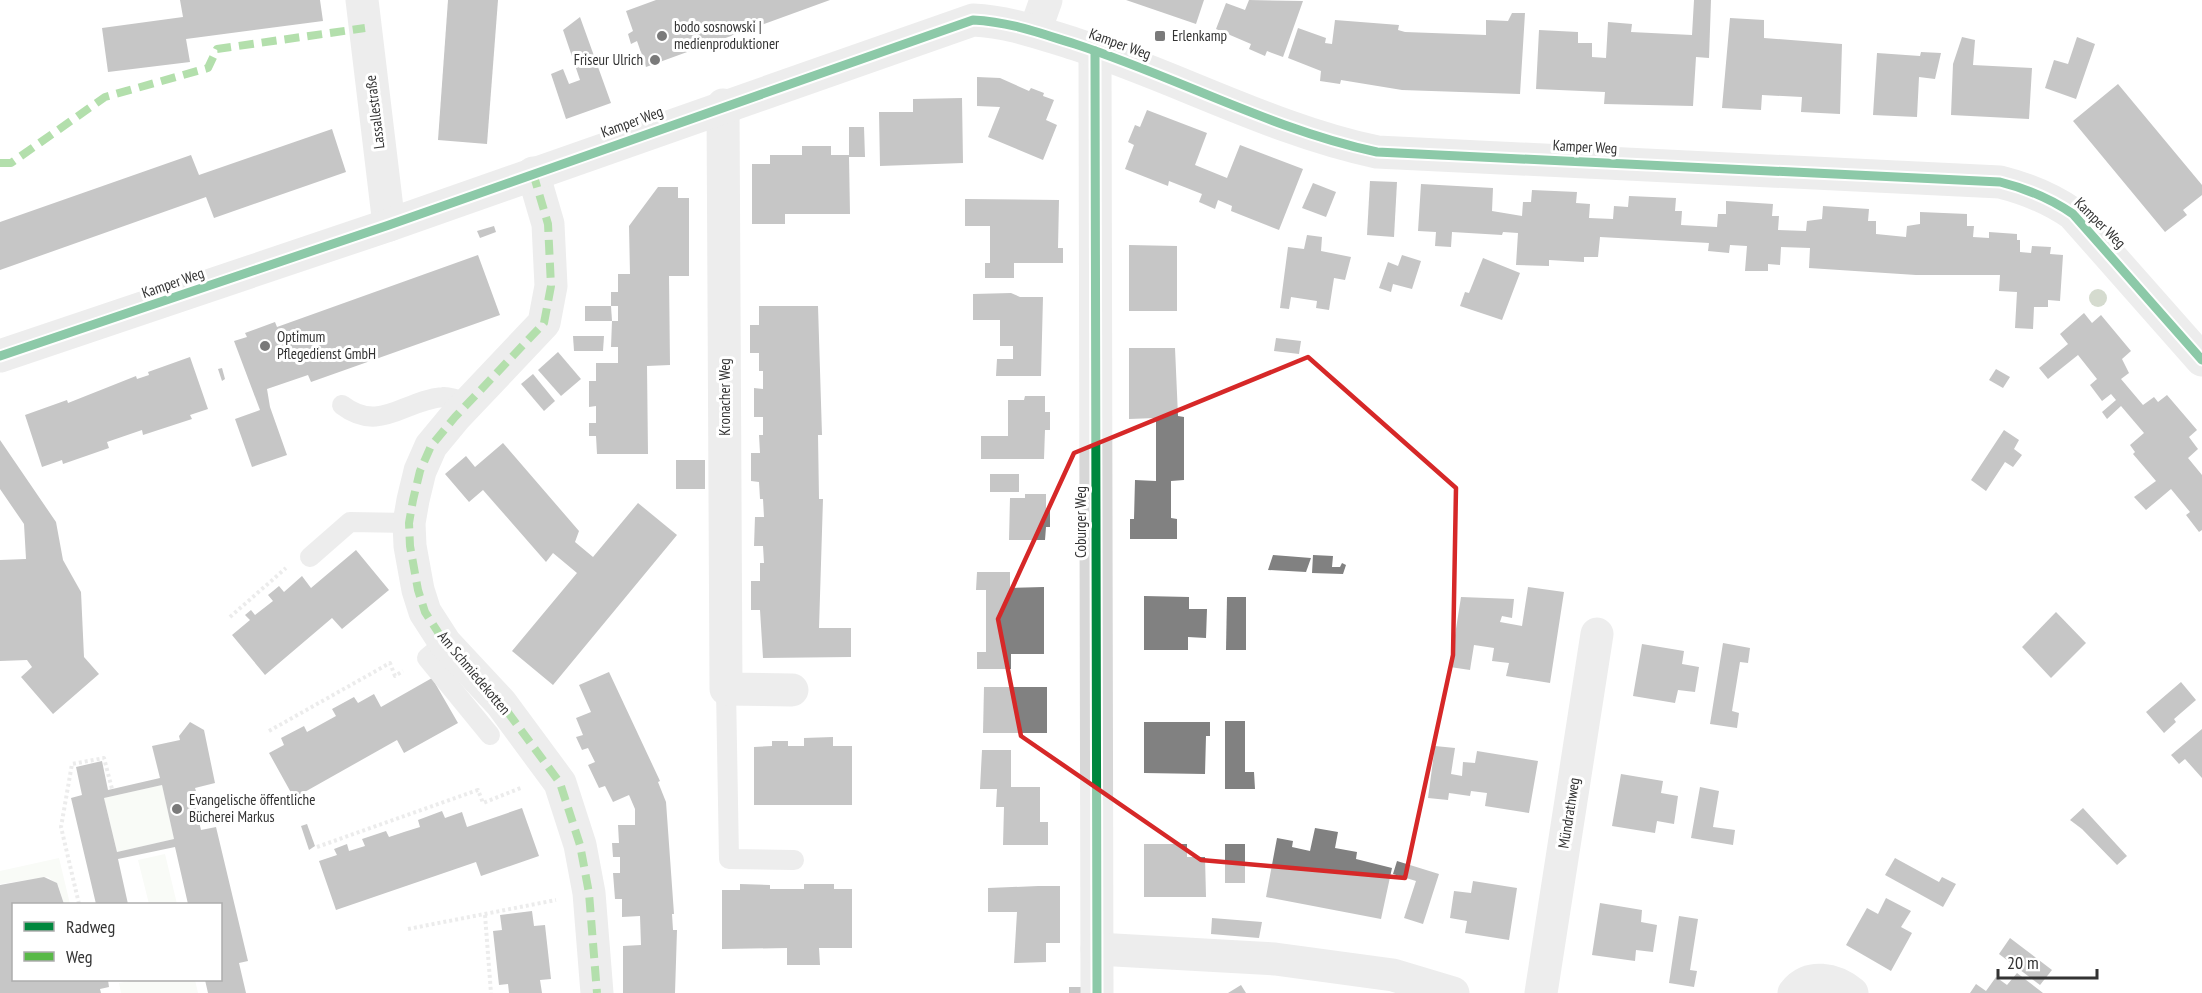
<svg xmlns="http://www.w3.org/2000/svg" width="2202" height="993" font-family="'PT Sans Narrow',sans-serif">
<rect width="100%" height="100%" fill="#fff"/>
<g fill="#f1f5ed">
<polygon points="162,785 174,839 117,852 104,798"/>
<polygon points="165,854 177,904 149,904 138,860"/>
<polygon points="59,858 70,904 64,904 58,885 48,877 0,884 0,871"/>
<polygon points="135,980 195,980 198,993 121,993 119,983"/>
</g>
<g fill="#818181" fill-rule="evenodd">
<polygon points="180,0 320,0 323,21 186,39 190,62 108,72 102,28 183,17"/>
<polygon points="448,0 498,0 487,144 438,140"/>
<polygon points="656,0 830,0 646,67 637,41 631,44 628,34 633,31 626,11"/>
<polygon points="1126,0 1204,0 1196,24"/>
<polygon points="1249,0 1303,1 1283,57 1267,51 1265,56 1249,49 1251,44 1216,29 1226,3 1245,10"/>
<polygon points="1694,0 1711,0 1709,58 1696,57 1693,106 1604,104 1605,92 1536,89 1539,30 1578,32 1578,43 1592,43 1592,57 1606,58 1608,22 1632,24 1631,32 1692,35"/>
<polygon points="1512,13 1525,13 1520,94 1402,90 1341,80 1340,84 1320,81 1321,71 1288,58 1298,28 1326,38 1325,43 1332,44 1335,20 1399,25 1398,30 1405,32 1486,35 1486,20 1508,21"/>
<polygon points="580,17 611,103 566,119 551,74 563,69 569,84 580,80 563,30"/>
<polygon points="1730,18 1764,20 1764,38 1842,44 1840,114 1801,112 1802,97 1762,95 1761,110 1722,108"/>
<polygon points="1962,37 1975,40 1973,65 2032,68 2029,119 1951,115 1953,64"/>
<polygon points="2077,37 2095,44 2076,99 2045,88 2054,60 2068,64"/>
<polygon points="1921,52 1941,53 1935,79 1919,77 1917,117 1873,115 1877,53 1920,56"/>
<polygon points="977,77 1000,78 1029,91 1031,88 1044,93 1043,96 1054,100 1046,120 1057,125 1043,160 988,137 1000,107 977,106"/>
<polygon points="2118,84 2202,185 2202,195 2183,210 2187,215 2165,232 2073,121"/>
<polygon points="962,98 963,163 880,166 879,112 913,112 913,99"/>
<polygon points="1147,110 1207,133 1195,165 1227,178 1240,145 1303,169 1279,230 1231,211 1232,206 1218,200 1215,209 1199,202 1202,194 1169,181 1168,186 1125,169 1134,145 1128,142 1135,125 1140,127"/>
<polygon points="849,127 864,127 865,157 849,157 850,214 785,214 785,224 752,224 752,164 770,164 770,155 802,155 802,146 831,146 831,155 849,155"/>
<polygon points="332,129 346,172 214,218 206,197 0,270 0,222 191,155 199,175"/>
<polygon points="1370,181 1397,182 1394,237 1367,235"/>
<polygon points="1313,183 1336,192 1326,217 1302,208"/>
<polygon points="1421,184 1493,188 1492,211 1522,216 1523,202 1531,202 1532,190 1577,192 1576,203 1590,204 1589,218 1613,219 1614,206 1628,207 1629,196 1676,198 1675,211 1682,211 1681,225 1717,227 1718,214 1726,214 1726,201 1773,204 1772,216 1779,216 1778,230 1806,231 1807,221 1822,219 1823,206 1869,209 1868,221 1876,221 1876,234 1906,237 1907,226 1920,224 1920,212 1967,214 1967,226 1974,226 1973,237 1989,238 1989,232 2017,234 2017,240 2020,240 2020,252 2031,253 2032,246 2051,247 2050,254 2063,255 2060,301 2048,300 2048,307 2034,307 2033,329 2015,328 2017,292 1999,291 2000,275 1916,275 1809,268 1810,248 1781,247 1780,265 1768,264 1768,271 1745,271 1747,246 1730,245 1729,253 1708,251 1709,243 1600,237 1598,257 1584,257 1584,262 1549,260 1549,266 1516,265 1518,233 1503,232 1502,235 1452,232 1451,247 1435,246 1436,232 1418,231"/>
<polygon points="658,187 678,187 678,198 689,198 689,276 669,276 670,365 647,366 648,454 597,454 596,436 589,436 589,423 596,423 596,406 589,407 589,381 596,381 596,363 618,363 618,347 611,347 612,321 618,321 618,306 611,306 611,292 618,292 618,274 630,274 629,226"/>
<polygon points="965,199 1059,200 1058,248 1063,248 1063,263 1014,263 1014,278 985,278 985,263 990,263 990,226 965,226"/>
<polygon points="494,226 496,232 480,238 477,231"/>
<polygon points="1307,235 1322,237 1321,251 1351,257 1345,280 1334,278 1329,310 1316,308 1317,301 1291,297 1289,309 1280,308 1288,247 1304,249"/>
<polygon points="1129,245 1177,246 1177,311 1129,311"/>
<polygon points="478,255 500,315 311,382 308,375 267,389 270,407 287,455 252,467 235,419 260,410 234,341 247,337 245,333 275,322 277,327"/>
<polygon points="1402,255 1421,261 1412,289 1393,284 1391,292 1379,288 1388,262 1398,266"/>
<polygon points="1483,258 1520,273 1502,320 1460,306 1465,292 1469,293"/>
<polygon points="1011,293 1020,297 1043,297 1041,376 996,376 997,359 1013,359 1013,346 1000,346 1000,320 973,320 973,294"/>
<polygon points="585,306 611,306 612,321 585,321"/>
<polygon points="759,306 818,306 822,435 818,435 819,499 823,499 819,628 851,628 851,657 763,658 760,610 751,610 751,581 760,581 760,563 764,563 763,546 754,546 755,517 764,517 763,499 760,499 759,482 751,481 751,453 760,453 759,435 763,435 763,417 754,417 754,388 763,389 763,371 759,371 759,353 750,353 750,325 759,325"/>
<polygon points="2084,313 2092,323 2101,315 2131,351 2122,359 2129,373 2121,379 2143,405 2154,397 2158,402 2167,395 2197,430 2189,437 2198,449 2188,458 2202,475 2202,530 2199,532 2186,515 2190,512 2171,489 2146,510 2134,497 2156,481 2133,454 2135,452 2130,445 2144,433 2121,406 2107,419 2102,412 2116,400 2111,394 2102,401 2090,385 2097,379 2078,355 2048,379 2039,368 2068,344 2060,334"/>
<polygon points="573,336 604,336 603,351 574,351"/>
<polygon points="1276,338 1301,341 1299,354 1274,351"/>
<polygon points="1129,348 1175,348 1178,416 1184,417 1184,480 1171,481 1171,518 1177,519 1177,539 1130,539 1130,519 1134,519 1135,480 1156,481 1156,418 1129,419"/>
<polygon points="558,352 581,379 561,396 538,370"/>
<polygon points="190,357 208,409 190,415 192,419 143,435 142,430 107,442 109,448 63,464 62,460 42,467 25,415 67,400 68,403 136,376 137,379 149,375 148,372"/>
<polygon points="222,368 225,379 222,381 218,369"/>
<polygon points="1996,369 2010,377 2003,388 1989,380"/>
<polygon points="533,374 555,401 544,411 521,384"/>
<polygon points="1025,396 1045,396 1045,412 1050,412 1050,430 1045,430 1044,459 981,459 981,436 1008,436 1008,400 1024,400"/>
<polygon points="2004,430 2019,440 2014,449 2022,455 2013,467 2005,462 1986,491 1971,480"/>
<polygon points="0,440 56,522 63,560 81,592 84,657 99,674 53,714 21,677 32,667 27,660 0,661 0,560 26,559 24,524 0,489"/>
<polygon points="503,443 579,531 575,542 593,557 638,503 677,535 553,685 512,651 577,573 553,553 546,562 483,490 469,502 445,474 466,456 475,467"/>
<rect x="676" y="460" width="29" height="29"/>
<rect x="990" y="474" width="29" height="18"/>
<polygon points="1025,494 1046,494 1046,510 1050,510 1050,527 1046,527 1045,540 1009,540 1010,498 1025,498"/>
<polygon points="356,550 389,590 342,629 332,618 265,675 232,635 250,620 245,615 251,610 255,615 273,601 268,595 273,591 279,586 284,592 302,576 311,588"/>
<polygon points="1273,555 1311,558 1306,572 1268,570"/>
<polygon points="1313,555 1333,556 1332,567 1340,567 1342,563 1346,565 1343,574 1312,573"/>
<polygon points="977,572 1010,572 1010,588 1044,587 1044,654 1011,654 1011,669 977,669 977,652 986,652 986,590 976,590"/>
<polygon points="1528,587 1564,592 1550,683 1506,676 1509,663 1492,661 1494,648 1474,645 1470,670 1450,667 1461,597 1514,599 1512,618 1502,616 1500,622 1522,626"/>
<polygon points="1144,596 1189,597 1189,609 1207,609 1206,638 1188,637 1188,650 1144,650"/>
<polygon points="1227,597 1246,597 1246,650 1226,650"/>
<polygon points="2056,612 2086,643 2051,678 2022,647"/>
<polygon points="1723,643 1750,648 1748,663 1740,662 1732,711 1739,713 1737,728 1710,724"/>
<polygon points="1642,644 1684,651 1682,664 1699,667 1695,692 1678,690 1675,703 1633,696"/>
<polygon points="609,672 660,781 658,782 666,802 674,914 672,914 673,930 677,930 675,993 623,993 623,946 641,945 640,916 622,917 622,899 615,899 613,873 620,873 620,857 613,857 612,843 619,843 618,825 635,825 635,809 629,795 613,802 605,786 599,788 588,765 595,762 588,748 582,750 576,737 583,735 576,718 591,712 579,685"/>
<polygon points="432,678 458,723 404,753 397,740 294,798 269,753 284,745 281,738 304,726 307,732 336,716 332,709 354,697 358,703 374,694 381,707"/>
<polygon points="2181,682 2196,700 2174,719 2176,722 2164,733 2146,712"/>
<polygon points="984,687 1047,687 1047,733 983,733"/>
<polygon points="1225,721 1245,721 1245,772 1254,772 1255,789 1225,789"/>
<path d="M190 722 204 730 215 783 195 788 196 791 192 792 201 830 216 827 248 961 239 963 246 993H208L205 980H220V904H188L175 847 118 859 128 904H96L71 798 82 795 76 767 102 761 108 790 160 778 152 746 180 740 179 736ZM162 785 174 839 117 852 104 798Z"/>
<polygon points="1144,722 1210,722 1210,736 1206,736 1205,774 1144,773"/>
<polygon points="2202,729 2202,778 2185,759 2179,764 2171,755"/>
<polygon points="833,737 833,746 852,746 852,805 754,805 754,747 772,746 772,741 788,741 788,746 804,746 804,738"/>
<polygon points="1435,746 1455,748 1451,774 1462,776 1463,762 1475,763 1477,751 1538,761 1529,813 1485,806 1487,793 1471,791 1470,796 1449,793 1448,800 1428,798"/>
<polygon points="982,750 1011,750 1011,787 1040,787 1040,822 1048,822 1048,845 1003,845 1004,807 996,807 997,789 980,789"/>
<polygon points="1621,774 1663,781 1661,793 1678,796 1674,824 1657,821 1655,833 1612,826"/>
<polygon points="1700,787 1719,791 1713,827 1735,830 1733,845 1691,838"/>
<polygon points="522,808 539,856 481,876 476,862 336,910 319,861 337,855 334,849 347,844 349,851 365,846 362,839 386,831 389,837 404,832 420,827 418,820 442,811 445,818 462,812 467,827"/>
<polygon points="2083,808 2127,856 2117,865 2082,829 2070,820"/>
<polygon points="307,824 315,846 309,850 301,826"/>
<polygon points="1315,828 1338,832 1335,848 1357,852 1356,859 1392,868 1381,919 1266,897 1277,838 1293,841 1292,847 1310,851"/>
<polygon points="1144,844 1187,844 1187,857 1205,857 1206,897 1144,897"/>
<rect x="1225" y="844" width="20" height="39"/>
<polygon points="1895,858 1939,882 1942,877 1956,884 1943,907 1885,875"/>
<polygon points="1397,861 1439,874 1423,924 1404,918 1416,881 1393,874"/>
<polygon points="44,877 57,883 64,904 14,904 14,980 108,980 109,987 100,989 101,993 0,993 0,885"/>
<polygon points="1473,881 1517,888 1509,940 1465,933 1467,921 1450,918 1454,891 1471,893"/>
<polygon points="740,884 770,885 770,889 804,889 804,884 834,884 834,889 852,889 852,948 819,948 820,965 787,965 787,948 722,949 722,890 740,890"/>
<polygon points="1038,886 1060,886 1060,943 1046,943 1046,962 1014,963 1017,912 988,912 988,888"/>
<polygon points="1886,898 1911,911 1901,927 1912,933 1891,971 1846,945 1867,908 1878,914"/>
<polygon points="1600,903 1642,910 1641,922 1657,925 1653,952 1636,950 1635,961 1592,955"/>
<polygon points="532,911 534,926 545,925 551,979 540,980 542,993 509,993 508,984 499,985 493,931 502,930 500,915"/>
<polygon points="1679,916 1698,919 1690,970 1697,971 1694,987 1669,983"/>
<polygon points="1212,918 1262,922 1259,938 1211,934"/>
<polygon points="2010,938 2052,970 2040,985 1999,954"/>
<polygon points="2017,973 2043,993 1970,993 1976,984 1986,991 1996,977 2007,985"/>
<polygon points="1241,985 1246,993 1228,993"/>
<rect x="1069" y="987" width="14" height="6"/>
</g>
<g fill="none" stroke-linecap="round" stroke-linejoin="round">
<g stroke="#d6d6d6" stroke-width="4" stroke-dasharray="3 3" stroke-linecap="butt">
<polyline points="230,617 286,568"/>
<polyline points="269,731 390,663 395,676 403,671"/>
<polyline points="317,847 478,790 483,803 523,787"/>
<polyline points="79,904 61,827 72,764 104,758 112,789"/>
<polyline points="485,915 491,993"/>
<polyline points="408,929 556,900"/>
</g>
<g stroke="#d7d7d7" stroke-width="20">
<path d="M342 405C380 434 404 400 443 397 450 396 462 401 470 404"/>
<polyline points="310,557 350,522 409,523"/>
<polyline points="445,643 427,658 490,735"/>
<polyline points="726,689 729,859 794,860"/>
</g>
<g stroke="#d7d7d7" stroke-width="33">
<polyline points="362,0 389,225"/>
<polyline points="1035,31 1046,0"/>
<polyline points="1095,51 1097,993"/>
<polyline points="723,105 726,689 792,690"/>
<polyline points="533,173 548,224 551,286 544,323 455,417 431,446 420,471 413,500 409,523 410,546 418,590 425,612 445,643 501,703 560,783 580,845 589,893 597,993"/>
<path d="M0 356 389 225 973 20C1011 22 1039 33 1075 44 1177 77 1273 130 1377 152L2000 182C2028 189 2050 198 2073 214L2202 360"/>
<polyline points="1097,949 1275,959 1393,975 1453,993"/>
<polyline points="1541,993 1597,634"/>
<path d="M1794 993C1808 973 1835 979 1852 993"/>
</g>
<g stroke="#58b947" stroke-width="8" stroke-dasharray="15 8" stroke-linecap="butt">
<polyline points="0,163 11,163 105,97 208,68 217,49 365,28"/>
<polyline points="533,173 548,224 551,286 544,323 455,417 431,446 420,471 413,500 409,523 410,546 418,590 425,612 445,643 501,703 560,783 580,845 589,893 597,993"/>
</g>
<defs>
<g id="cycleway">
<polyline points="1095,51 1097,993"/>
<path d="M0 356 389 225 973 20C1011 22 1039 33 1075 44 1177 77 1273 130 1377 152L2000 182C2028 189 2050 198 2073 214L2202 360"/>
</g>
</defs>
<use href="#cycleway" stroke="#fff" stroke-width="13"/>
<use href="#cycleway" stroke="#00873e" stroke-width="9"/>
</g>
<circle fill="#a2b095" cx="2098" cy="298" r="9"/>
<path d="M0 0H2202V993H0ZM1308 357 1456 488 1453 655 1405 878 1201 860 1021 736 998 619 1074 453Z" fill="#fff" fill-opacity=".55" fill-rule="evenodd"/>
<path fill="none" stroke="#d62828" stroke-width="4.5" stroke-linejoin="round" d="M1308 357 1456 488 1453 655 1405 878 1201 860 1021 736 998 619 1074 453Z"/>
<g fill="#7a7a7a" stroke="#fff" stroke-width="2">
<circle cx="662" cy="36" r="6"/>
<rect x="1154" y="30" width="12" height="12" rx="3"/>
<circle cx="655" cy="60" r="6"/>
<circle cx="265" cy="346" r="6"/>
<circle cx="177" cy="809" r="6"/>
</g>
<g text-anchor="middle" stroke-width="6" stroke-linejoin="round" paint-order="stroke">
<g font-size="15" fill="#333" stroke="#fff" text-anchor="start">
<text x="674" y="32">bodo sosnowski |<tspan x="674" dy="17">medienproduktioner</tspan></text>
<text x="1172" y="41">Erlenkamp</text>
<text x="643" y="65" text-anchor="end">Friseur Ulrich</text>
<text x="277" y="342">Optimum<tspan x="277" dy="17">Pflegedienst GmbH</tspan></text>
<text x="189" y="805">Evangelische öffentliche<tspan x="189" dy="17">Bücherei Markus</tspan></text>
</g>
<g font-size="15" fill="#333" stroke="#fff">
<text transform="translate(1120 44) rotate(20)" y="5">Kamper Weg</text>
<text transform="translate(375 112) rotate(-97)" y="5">Lassallestraße</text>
<text transform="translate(632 122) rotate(-20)" y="5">Kamper Weg</text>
<text transform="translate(1585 147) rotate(3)" y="5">Kamper Weg</text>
<text transform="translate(2100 223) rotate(45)" y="5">Kamper Weg</text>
<text transform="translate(173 283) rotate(-19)" y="5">Kamper Weg</text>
<text transform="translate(725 397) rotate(-90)" y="5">Kronacher Weg</text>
<text transform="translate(1081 522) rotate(-90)" y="5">Coburger Weg</text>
<text transform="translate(474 673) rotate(50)" y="5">Am Schmiedekotten</text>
<text transform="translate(1569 813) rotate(-81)" y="5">Mündrathweg</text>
</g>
</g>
<rect x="12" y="903" width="210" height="78" fill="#ffffff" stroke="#adadad" stroke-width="1.5"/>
<rect x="24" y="922" width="30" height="9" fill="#00873e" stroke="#adadad" stroke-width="1.5"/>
<text x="66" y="933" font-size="18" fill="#333333">Radweg</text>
<rect x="24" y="952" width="30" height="9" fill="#58b947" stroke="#adadad" stroke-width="1.5"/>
<text x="66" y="963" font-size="18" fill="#333333">Weg</text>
<path d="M1998 969v9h99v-9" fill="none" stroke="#333333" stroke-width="3"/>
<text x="2007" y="969" font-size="18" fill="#333333" stroke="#ffffff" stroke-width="4.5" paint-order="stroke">20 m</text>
</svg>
